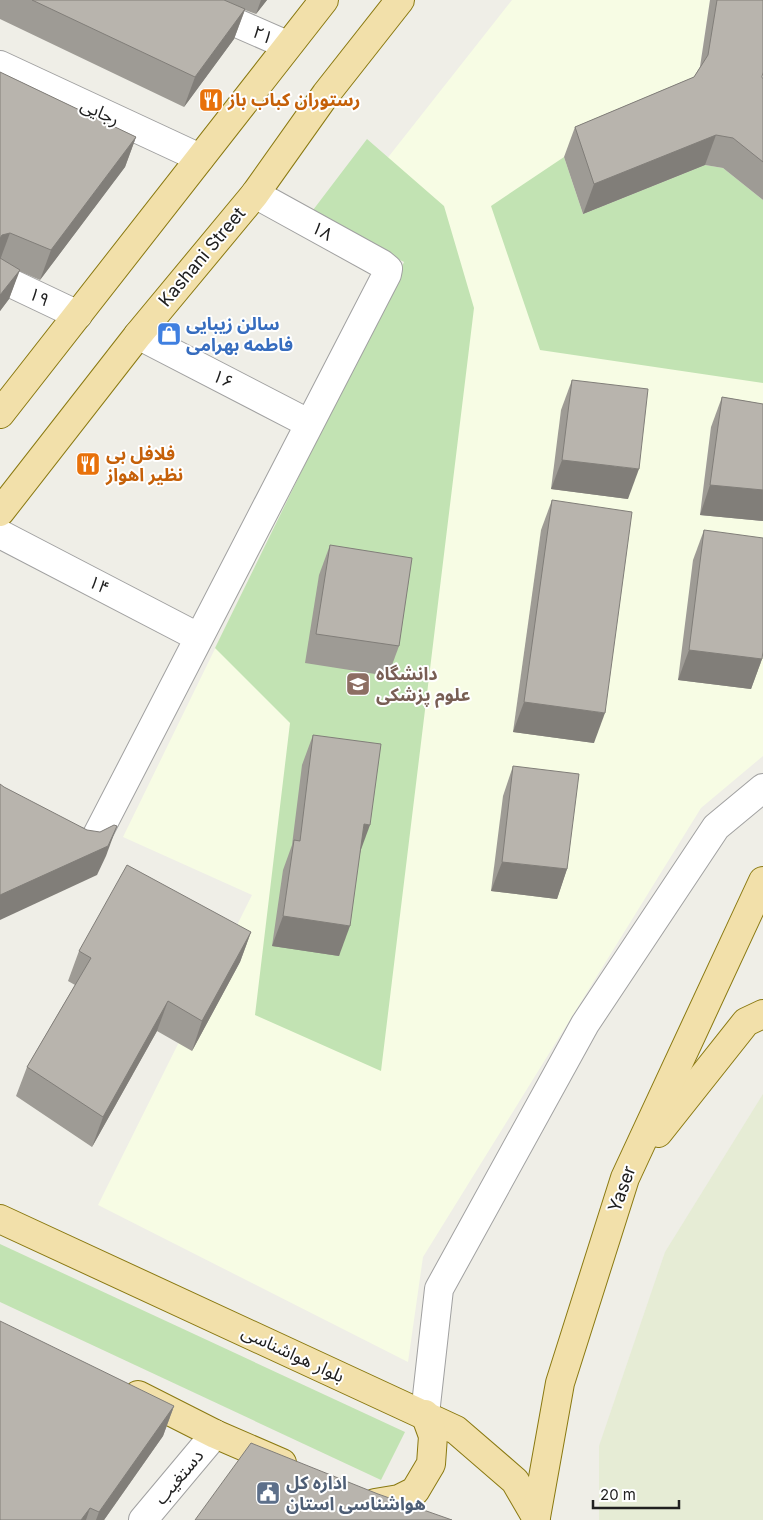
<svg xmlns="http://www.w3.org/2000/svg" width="763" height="1520" font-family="Inter,'Noto Sans Arabic',sans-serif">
<rect width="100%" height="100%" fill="#efeee7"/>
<polygon fill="#f7fce4" points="512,0 710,0 697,85 583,214 705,165 763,200 763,436 711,427 700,515 763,521 763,569 693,560 679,680 763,591 763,756 701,808 423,1257 408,1362 98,1205 252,895 123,837 404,262 334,226"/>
<polygon fill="#e6ecd5" points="763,1094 763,1520 599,1520 599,1446 665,1252"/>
<g fill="#c2e3b3">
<polygon points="367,139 444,206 474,308 381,1071 255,1015 290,723 215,648 404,262 310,214"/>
<polygon points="564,157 583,214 705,165 723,168 763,200 763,383 540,350 491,206"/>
<polygon points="0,1244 405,1432 381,1480 0,1302"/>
</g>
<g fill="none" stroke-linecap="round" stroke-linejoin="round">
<defs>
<g id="minor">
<polyline points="184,0 287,45"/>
<polyline points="0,65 200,158"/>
<polyline points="0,278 78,315"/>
<polyline points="138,335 308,423"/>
<polyline points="0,534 198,637"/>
<polyline points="71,839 89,846 94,841 387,274 388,269 382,264 255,194"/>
<polyline points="425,1414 439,1289 585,1024 716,827 763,788"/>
<polyline points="143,1520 215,1434"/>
</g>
<g id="major">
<polyline points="0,414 324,0"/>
<polyline points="0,512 138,335 255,194 326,94 400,0"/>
<polyline points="658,1133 746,1022 763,1014"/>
<polyline points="0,1219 456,1430 515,1481 536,1517"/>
<polyline points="138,1395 215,1434 282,1463"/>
<polyline points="375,1503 399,1499 415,1491 431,1464 433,1436 425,1414"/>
<polyline points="536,1517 560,1383 625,1178 763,881"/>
</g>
</defs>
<use href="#minor" stroke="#a1a1a1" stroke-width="30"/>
<use href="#major" stroke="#8a7911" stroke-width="30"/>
<use href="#minor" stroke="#fff" stroke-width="28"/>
<use href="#major" stroke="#f2e0aa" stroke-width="28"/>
</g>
<g fill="#9e9b95">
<polygon points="0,0 267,0 256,14 245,10 234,39 184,107 0,19"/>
<polygon points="710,0 763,0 762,77 763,79 763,200 723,168 705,165 583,214 564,157 575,127 694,77 700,67"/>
<polygon points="0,72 136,137 125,167 40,280 19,271 9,299 0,311"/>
<polygon points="572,380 628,499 551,489 561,410"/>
<polygon points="722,397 763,404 763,521 700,515 711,427"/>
<polygon points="552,500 594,743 513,732 541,530"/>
<polygon points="704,530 762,659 751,689 678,680 693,560"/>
<polygon points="330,545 399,646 388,676 305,663 319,575"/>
<polygon points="313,735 361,849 339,956 272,946 283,870 292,845 302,765"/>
<polygon points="513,766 567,869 557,899 491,891 503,796"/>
<polygon points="251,932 240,962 192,1051 157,1031 92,1147 16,1096 27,1067 75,985 68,981 79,951"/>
<polygon points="174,1406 163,1436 104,1520 0,1520"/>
</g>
<g fill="#817e79">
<polygon points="261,0 267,0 256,14"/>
<polygon points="245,9 234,39 184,107 195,77"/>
<polygon points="716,135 705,165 583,214 594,184"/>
<polygon points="136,137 125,167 40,280 51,250"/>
<polygon points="10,233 0,260 0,238 2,235"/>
<polygon points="20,270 9,299 0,311 0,295"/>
<polygon points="562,460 639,469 628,499 551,489"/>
<polygon points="710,485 763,490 763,521 700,515"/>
<polygon points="689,650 762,659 751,689 678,680"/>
<polygon points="524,702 605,713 594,743 513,732"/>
<polygon points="364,824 370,825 359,855"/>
<polygon points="117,826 106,856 97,875 0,920 0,895"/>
<polygon points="502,862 567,869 557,899 491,891"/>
<polygon points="283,916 350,926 339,956 272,946"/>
<polygon points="251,932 240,962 192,1051 202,1021"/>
<polygon points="168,1001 157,1031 92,1147 103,1117"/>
<polygon points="174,1406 163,1436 104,1520 96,1520 99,1512"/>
<polygon points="90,1508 86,1520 81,1520"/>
</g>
<g fill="#b8b4ad" stroke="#817e79">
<polygon points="32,0 224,0 245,9 195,77"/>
<polygon points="717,0 763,0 763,72 762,77 763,79 763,162 733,138 716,135 594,184 575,127 694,77 708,55"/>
<polygon points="0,72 136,137 51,250 10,233 2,235 0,238"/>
<polygon points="0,258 20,270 0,295"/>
<polygon points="572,380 648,389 639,469 562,460"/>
<polygon points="722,397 763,404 763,490 710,485"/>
<polygon points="552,500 632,512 605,713 524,702"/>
<polygon points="704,530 763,538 763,651 762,659 689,650"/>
<polygon points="330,545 412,558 399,646 316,634"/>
<polygon points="313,735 381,744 370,825 364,824 350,926 283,916 294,840 300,841"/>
<polygon points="513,766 579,774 567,869 502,862"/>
<polygon points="0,784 4,787 87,830 100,832 114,825 117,826 108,846 0,895"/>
<polygon points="127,865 251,932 202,1021 168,1001 103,1117 27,1067 91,958 79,951"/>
<polygon points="0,1321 174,1406 99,1512 90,1508 81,1520 0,1520"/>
<polygon points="251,1443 378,1494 452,1520 195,1520"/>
</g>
<defs>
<symbol id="restaurant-square" viewBox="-11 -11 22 22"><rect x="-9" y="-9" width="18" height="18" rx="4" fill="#e8710a" stroke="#fff"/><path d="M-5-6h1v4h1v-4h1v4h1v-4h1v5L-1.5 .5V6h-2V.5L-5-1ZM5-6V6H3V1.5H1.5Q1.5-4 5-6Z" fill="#fff"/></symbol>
<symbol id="shop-square" viewBox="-11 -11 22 22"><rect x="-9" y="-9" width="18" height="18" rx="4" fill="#3f7fe0" stroke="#fff"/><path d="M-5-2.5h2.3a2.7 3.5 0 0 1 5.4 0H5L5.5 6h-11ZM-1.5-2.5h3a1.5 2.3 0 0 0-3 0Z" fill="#fff"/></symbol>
<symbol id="university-square" viewBox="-11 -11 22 22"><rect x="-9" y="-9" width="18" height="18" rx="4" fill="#8d6e63" stroke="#fff"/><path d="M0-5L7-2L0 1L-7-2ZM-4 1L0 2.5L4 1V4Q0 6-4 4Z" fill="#fff"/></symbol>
<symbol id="civic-square" viewBox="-11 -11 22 22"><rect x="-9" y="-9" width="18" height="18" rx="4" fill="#5c6f8a" stroke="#fff"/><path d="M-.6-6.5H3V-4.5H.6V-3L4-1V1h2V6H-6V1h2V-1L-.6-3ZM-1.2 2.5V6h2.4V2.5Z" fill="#fff"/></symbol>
</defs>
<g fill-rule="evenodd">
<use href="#restaurant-square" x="197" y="86" width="28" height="28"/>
<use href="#shop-square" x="155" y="320" width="28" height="28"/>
<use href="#restaurant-square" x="74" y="450" width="28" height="28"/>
<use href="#university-square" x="344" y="670" width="28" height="28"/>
<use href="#civic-square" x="254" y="1479" width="28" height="28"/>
</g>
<g text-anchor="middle" stroke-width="4" stroke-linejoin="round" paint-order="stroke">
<g font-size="18" fill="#202020" stroke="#fff">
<text transform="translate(263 35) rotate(24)" y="6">۲۱</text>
<text transform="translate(100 112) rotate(25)" y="6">رجایی</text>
<text transform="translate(322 231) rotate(29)" y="6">۱۸</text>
<text transform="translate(202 257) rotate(-50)" y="6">Kashani Street</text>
<text transform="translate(39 297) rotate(25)" y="6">۱۹</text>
<text transform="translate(223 379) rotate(27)" y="6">۱۶</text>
<text transform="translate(99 585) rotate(27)" y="6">۱۴</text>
<text transform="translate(622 1189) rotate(-70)" y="6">Yaser</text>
<text transform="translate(293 1354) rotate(25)" y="6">بلوار هواشناسی</text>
<text transform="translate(179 1477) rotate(-50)" y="6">دستغیب</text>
</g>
<g font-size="18" font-weight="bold" fill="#c56008" stroke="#fff" text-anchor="start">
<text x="228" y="106">رستوران کباب باز</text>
<text x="106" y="460">فلافل بی<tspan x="106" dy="21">نظیر اهواز</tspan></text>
</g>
<g font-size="18" font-weight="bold" fill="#366cbe" stroke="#fff" text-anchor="start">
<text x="186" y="330">سالن زیبایی<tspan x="186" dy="21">فاطمه بهرامی</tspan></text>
</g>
<g font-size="18" font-weight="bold" fill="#785e54" stroke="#fff" text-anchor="start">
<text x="376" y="680">دانشگاه<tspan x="376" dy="21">علوم پزشکی</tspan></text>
</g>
<g font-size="18" font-weight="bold" fill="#4e5e75" stroke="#fff" text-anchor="start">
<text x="286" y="1489">اداره کل<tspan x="286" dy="21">هواشناسی استان</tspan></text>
</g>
</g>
<path d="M593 1500v8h86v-8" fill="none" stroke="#202020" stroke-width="2.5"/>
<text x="600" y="1500" font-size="15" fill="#202020" stroke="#ffffff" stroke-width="4" paint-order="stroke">20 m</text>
</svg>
